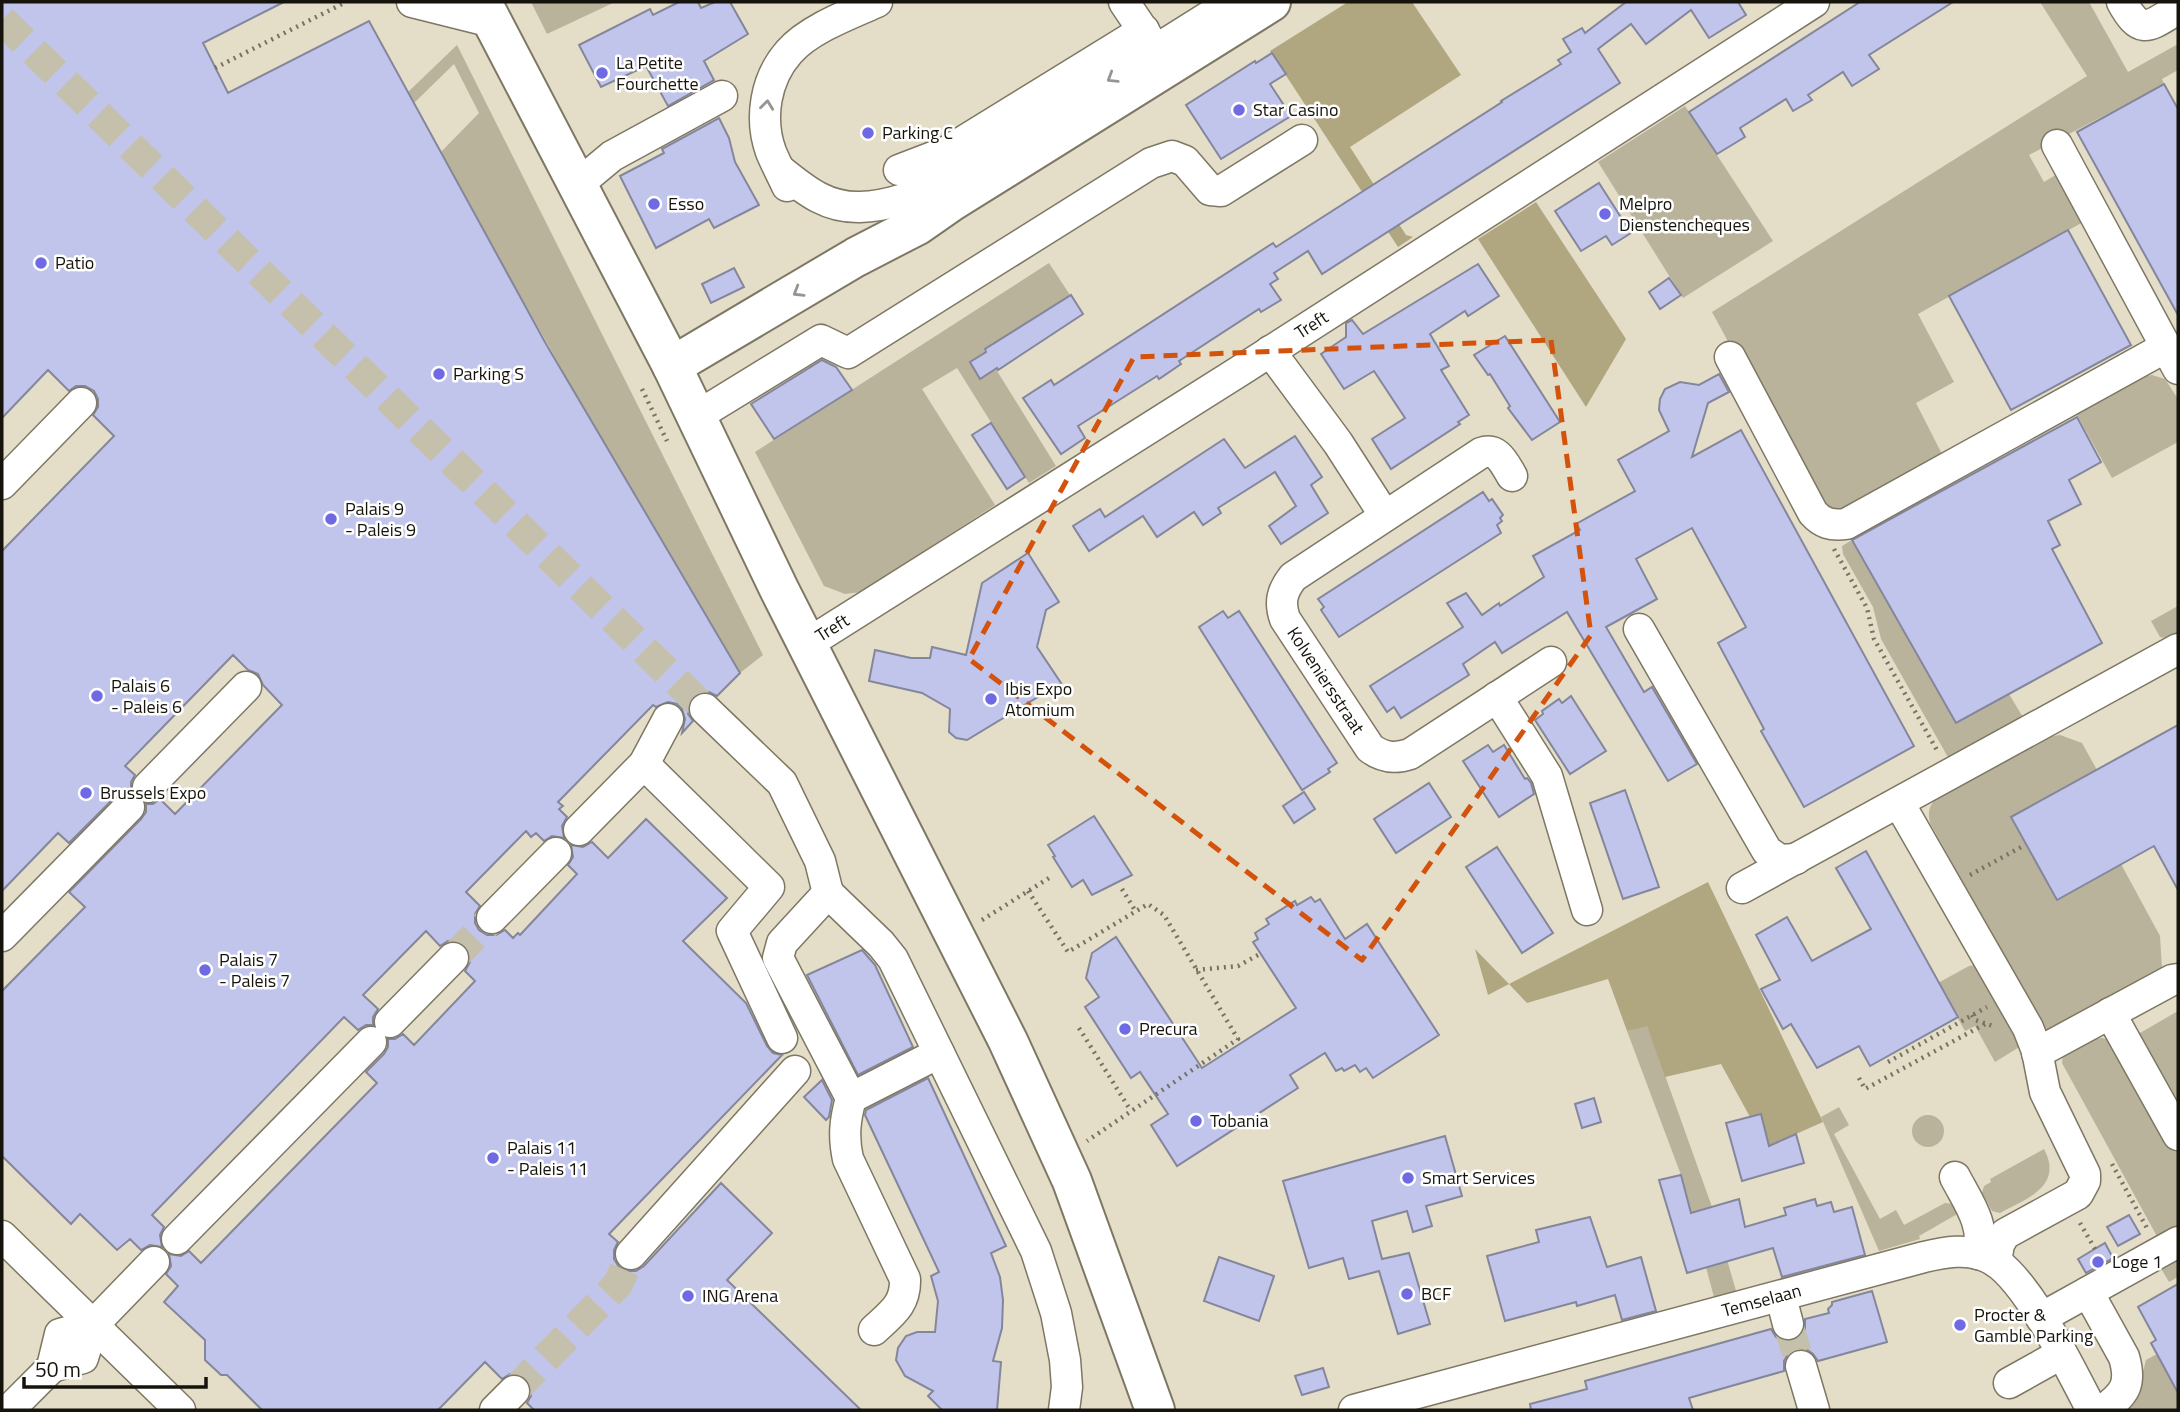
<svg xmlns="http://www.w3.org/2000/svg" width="2180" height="1412" font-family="'Titillium Web',sans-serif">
<rect width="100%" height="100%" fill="#e4dec8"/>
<g fill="#b9b39b">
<polygon points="531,2 615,2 547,34"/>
<polygon points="2040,2 2089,2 2128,72 2178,44 2178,70 2162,79 2164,84 2029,155 2044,182 2059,173 2085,221 1918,314 1954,382 1916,403 1943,456 1840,512 1817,505 1712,312 2087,76"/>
<polygon points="457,45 763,655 740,673 609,453 440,153 479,113 454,64 413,104 407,93"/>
<polygon points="1685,106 1773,241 1683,298 1598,162"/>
<polygon points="1049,263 1070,295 984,350 1056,466 1029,483 957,368 922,389 995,505 861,592 845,594 824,586 755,452"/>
<polygon points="2152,375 2165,379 2178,399 2178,442 2112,478 2076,413 2145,376"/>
<polygon points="1852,540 1956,723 2009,694 2024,719 1949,759 1881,639 1873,607 1843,554 1842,546"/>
<polygon points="2178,606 2178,635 2171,639 2160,637 2151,621"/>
<path d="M2060 735 2082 743 2097 770 2012 817 2057 900 2121 864 2160 936 2162 968 2045 1031 1930 823C1927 810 1930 803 1941 795L2046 737Z"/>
<polygon points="1975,965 2021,1046 1995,1062 1975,1026 1965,1031 1938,983 1969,966"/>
<polygon points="2178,1011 2178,1119 2133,1037"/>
<polygon points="1647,1025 1712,1207 1736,1291 1714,1297 1681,1175 1627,1031"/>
<polygon points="2103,1038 2117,1043 2178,1154 2178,1230 2159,1240 2062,1063 2063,1055 2089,1039"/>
<polygon points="1839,1107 1849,1125 1834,1134 1880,1219 1896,1210 1904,1225 1945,1203 1953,1204 1959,1213 1919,1236 1920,1239 1879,1251 1821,1117"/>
<circle cx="1928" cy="1131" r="16"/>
<path d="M2044 1149C2064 1186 2026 1199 2000 1213L1992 1211 1982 1193 1984 1186 1991 1182 1990 1179Z"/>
<polygon points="2178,1254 2178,1277 2169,1282 2159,1265"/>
<polygon points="2157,1354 2178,1393 2178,1410 2127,1410 2139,1387 2146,1360"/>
</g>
<g fill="#b0a680">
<polygon points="1348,2 1412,2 1461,75 1350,147 1406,235 1413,237 1398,247 1270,51"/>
<polygon points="1536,202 1626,339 1586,407 1478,239"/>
<polygon points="1708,882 1823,1122 1769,1146 1761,1114 1750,1117 1721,1064 1665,1077 1647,1026 1627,1031 1608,979 1527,1003 1509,984 1488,995 1475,949 1509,984"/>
</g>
<g fill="#c1c5eb" stroke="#84869b" stroke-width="2">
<polygon points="2,2 284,2 203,43 228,93 369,21 546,344 740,673 717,696 709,692 700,692 693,696 688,705 688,714 693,721 682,733 685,719 682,709 677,704 668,702 656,707 653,705 558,802 563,806 559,809 567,817 562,826 564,838 552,836 544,841 536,833 531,837 526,831 466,892 480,906 475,914 475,923 479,930 487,935 496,935 505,930 513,938 518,933 520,935 577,874 568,865 573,857 571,845 583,847 592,842 608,858 646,819 727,898 683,941 746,1003 767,1046 773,1053 782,1055 609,1234 618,1242 614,1250 614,1259 619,1267 627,1271 636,1271 644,1266 721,1183 772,1233 727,1280 861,1410 534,1410 527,1403 531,1396 531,1387 526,1378 519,1374 510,1374 502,1379 485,1362 438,1410 262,1410 227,1375 221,1375 205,1360 205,1340 164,1302 178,1286 166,1274 171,1266 169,1254 181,1256 189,1251 201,1263 377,1083 366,1072 384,1054 388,1047 388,1039 395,1039 403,1034 414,1045 475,981 465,971 470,962 470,954 466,946 457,941 448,941 440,946 426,931 363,995 378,1009 373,1017 373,1025 366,1025 358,1030 344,1017 152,1215 164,1227 160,1235 162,1247 150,1245 141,1250 130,1239 117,1250 80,1214 71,1224 2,1156 2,991 85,907 69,892 141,819 146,812 146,804 153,804 160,799 175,814 282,705 263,685 258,674 248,670 233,655 125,766 135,775 131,782 131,790 124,790 117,795 69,843 58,833 2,891 2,551 114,436 93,415 98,407 98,399 94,391 85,386 76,386 69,391 48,370 2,418"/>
<polygon points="679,2 698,2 701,8 715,2 730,2 748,34 704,61 714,80 668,106 646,66 601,87 579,45 650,9 653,15"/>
<polygon points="1626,2 1738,2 1746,15 1709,38 1691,10 1646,44 1631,24 1598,49 1620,83 1322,274 1308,251 1274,273 1278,279 1270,284 1281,300 1261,312 1259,309 1179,361 1181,364 1159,379 1157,376 1078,426 1085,438 1061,454 1023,398 1051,380 1054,385 1273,243 1276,247 1502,102 1501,101 1561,64 1558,60 1571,52 1563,39 1582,28 1585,33"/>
<polygon points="1860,2 1953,2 1869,55 1879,69 1852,86 1843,72 1808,95 1812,100 1793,111 1786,99 1740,128 1745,137 1717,154 1689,112"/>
<polygon points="1272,53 1286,74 1270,84 1291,116 1221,159 1186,105 1255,61 1256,63"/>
<polygon points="2164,84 2178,109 2178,315 2077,132"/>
<polygon points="719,118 729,138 735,162 759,205 714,228 709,219 656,248 620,176 664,153 662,149"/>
<polygon points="1599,183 1631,233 1612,245 1606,236 1581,251 1555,211"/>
<polygon points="2068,230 2131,345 2011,410 1949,296"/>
<polygon points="1478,264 1499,296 1468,316 1465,311 1430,334 1449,366 1441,370 1469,415 1458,422 1460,424 1391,469 1372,439 1405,418 1374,371 1344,389 1321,354 1346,337 1346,323 1352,320 1363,334"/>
<polygon points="734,268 744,287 711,303 702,284"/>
<polygon points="1669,278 1681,295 1660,309 1649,292"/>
<polygon points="1071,295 1083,314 998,370 997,368 980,379 970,362 986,352 985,349"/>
<polygon points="1505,336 1560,422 1532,440 1508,408 1510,406 1490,374 1488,375 1474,355"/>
<polygon points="822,360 836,367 852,390 774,439 751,404"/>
<polygon points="1719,374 1729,392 1708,403 1692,457 1741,430 1914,746 1804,807 1761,731 1764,729 1718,643 1746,627 1692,528 1636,559 1657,599 1606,627 1644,692 1652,687 1697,764 1668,781 1567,612 1502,653 1495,642 1463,664 1469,675 1401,718 1394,707 1387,712 1370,686 1463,627 1447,603 1466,593 1482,615 1499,603 1500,606 1544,577 1533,556 1580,530 1576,524 1635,491 1618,460 1669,431 1659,410 1660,399 1665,389 1680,382 1699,385"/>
<polygon points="2077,417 2101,462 2069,480 2081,504 2048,521 2060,545 2052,549 2102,643 1956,723 1852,540"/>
<polygon points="991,423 1025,477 1007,489 972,435"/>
<polygon points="1295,436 1322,477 1311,485 1328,513 1281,544 1269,526 1296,506 1275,472 1218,508 1221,513 1203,525 1194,512 1157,537 1143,516 1089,551 1073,526 1100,509 1105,517 1224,439 1245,468"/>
<polygon points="1483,492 1489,501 1492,499 1503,515 1500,518 1502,521 1497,525 1501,533 1339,637 1321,610 1324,607 1318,599"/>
<polygon points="1028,553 1059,602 1046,610 1037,647 1061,683 967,740 956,738 949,732 950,709 922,693 869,681 875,650 911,658 930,658 932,647 966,655 982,583"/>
<polygon points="1223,611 1228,618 1239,611 1337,763 1328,769 1330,772 1302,790 1199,627"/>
<polygon points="1571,696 1606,751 1570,774 1535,720 1543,714 1542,711 1559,699 1562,703"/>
<polygon points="2178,725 2178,890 2154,846 2057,900 2011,817"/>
<polygon points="1488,745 1493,752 1504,745 1525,779 1527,778 1531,783 1534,794 1499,817 1463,761"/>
<polygon points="1429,783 1451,817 1396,853 1374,819"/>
<polygon points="1625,790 1659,887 1623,899 1590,803"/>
<polygon points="1304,792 1315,809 1294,823 1283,806"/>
<polygon points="1094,816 1132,875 1092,895 1083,880 1072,887 1053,857 1055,856 1048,845"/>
<polygon points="1497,847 1553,933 1522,953 1466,867"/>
<polygon points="1866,851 1958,1017 1870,1066 1859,1046 1817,1068 1791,1024 1783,1029 1761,989 1780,980 1756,935 1787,917 1812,961 1871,929 1836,868"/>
<polygon points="1311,897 1315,902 1320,899 1345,939 1367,924 1439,1035 1373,1078 1366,1068 1360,1072 1355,1065 1344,1071 1342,1068 1336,1071 1325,1053 1290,1075 1298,1088 1177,1166 1151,1125 1168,1114 1140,1072 1131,1078 1085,1007 1099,997 1086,978 1092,953 1116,937 1202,1068 1296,1008 1253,942 1258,939 1255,933 1269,924 1266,919 1295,901 1297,905"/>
<polygon points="862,950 875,965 913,1047 858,1075 807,975"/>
<polygon points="928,1078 1006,1246 991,1253 1000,1277 1003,1300 1002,1328 993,1361 1001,1362 997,1410 942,1410 928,1396 933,1391 905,1376 896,1360 898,1348 906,1336 917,1332 935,1332 938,1301 931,1276 939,1272 865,1115 866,1110"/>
<polygon points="822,1080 832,1100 829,1117 826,1120 804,1097"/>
<polygon points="1594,1098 1601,1122 1582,1128 1575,1104"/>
<polygon points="1761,1114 1769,1146 1796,1134 1804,1163 1742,1181 1726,1123"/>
<polygon points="1445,1136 1462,1196 1426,1206 1432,1226 1413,1232 1407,1211 1372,1221 1382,1259 1409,1253 1430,1324 1398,1334 1379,1271 1349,1279 1343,1258 1309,1268 1283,1181"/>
<polygon points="1681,1175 1691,1213 1739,1199 1745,1227 1786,1215 1784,1208 1815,1199 1817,1206 1831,1202 1834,1212 1852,1207 1865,1255 1782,1277 1773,1248 1687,1273 1659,1180"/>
<polygon points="2129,1215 2140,1234 2118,1246 2107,1227"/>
<polygon points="1590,1217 1607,1267 1641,1257 1656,1311 1622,1320 1615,1295 1577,1306 1576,1302 1505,1321 1487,1256 1539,1242 1536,1230"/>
<polygon points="2105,1243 2113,1258 2086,1273 2078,1259"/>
<polygon points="1219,1257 1274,1276 1259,1321 1204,1301"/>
<polygon points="2178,1284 2178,1393 2151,1343 2156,1340 2138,1307"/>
<polygon points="1872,1291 1887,1342 1818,1361 1813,1354 1806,1349 1795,1349 1788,1354 1784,1361 1784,1371 1689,1398 1693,1410 1531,1410 1530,1404 1587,1389 1585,1381 1771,1329 1776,1337 1783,1341 1793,1341 1800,1337 1805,1329 1805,1319 1829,1313 1828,1309 1832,1305 1832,1302"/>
<polygon points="1323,1368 1329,1387 1302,1395 1295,1376"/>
</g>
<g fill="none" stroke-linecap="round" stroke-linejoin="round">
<g stroke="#c5c0ac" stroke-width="30" stroke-dasharray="30 15" stroke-linecap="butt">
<polyline points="2,20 705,709"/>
<polyline points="453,958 492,918"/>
<polyline points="1788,1324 1801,1366"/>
<polyline points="514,1391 618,1284 631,1254"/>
</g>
<defs>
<g id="minor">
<polyline points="412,2 492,22"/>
<polyline points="1124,2 1153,45"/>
<path d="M2122 2C2141 37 2149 26 2178 9"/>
<polyline points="2057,145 2178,369"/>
<path d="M780 170C805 190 826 208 860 207 929 205 1004 146 1060 110 1118 74 1175 38 1232 2"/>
<polyline points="899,170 946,152 1144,30"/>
<polyline points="576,186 612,156 722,96"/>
<path d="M787 186C782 175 776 164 771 152 759 119 765 79 789 52 809 29 850 14 877 2"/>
<polyline points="1270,351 1338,443 1385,516"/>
<path d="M1730 357 1813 513C1822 523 1831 526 1846 524L2166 347"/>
<polyline points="697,416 821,340 848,353 1151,163 1172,156 1185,161 1210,190 1221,191 1302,140"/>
<path id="s1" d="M1512 476C1504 463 1498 447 1481 453L1293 577C1282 591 1279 602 1285 619L1370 748C1383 758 1395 759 1410 754L1551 662"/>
<polyline points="2,484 81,403"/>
<polyline points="1639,629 1767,851 1780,860 1796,859"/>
<path id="s2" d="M807 644 1246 367 1814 2"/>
<polyline points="1497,697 1547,776 1587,910"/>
<polyline points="705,709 782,783 820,861 828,893"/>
<polyline points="644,764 668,719"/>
<polyline points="148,787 246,687"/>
<polyline points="1899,803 2028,1028 2037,1051 2045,1092 2085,1174 2085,1181 2078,1194 2005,1234 1999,1244 1996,1262"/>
<polyline points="579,830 644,764 769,887 732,931 782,1038"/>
<polyline points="1742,888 2178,649"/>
<polyline points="492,918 556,853"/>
<polyline points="2,936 129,807"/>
<polyline points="2110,1013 2178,1135"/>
<polyline points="390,1022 453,958"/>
<polyline points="2037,1053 2172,980 2178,979"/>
<polyline points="851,1098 939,1053"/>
<path d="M1955 1177C1968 1202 1986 1225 1978 1254"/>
<polyline points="2,1236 180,1410"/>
<polyline points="177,1239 371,1042"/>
<polyline points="631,1254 795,1071"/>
<path d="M2088 1292 2124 1357C2132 1384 2125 1394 2103 1410"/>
<polyline points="1781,1297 1788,1324"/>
<polyline points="2041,1318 2178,1242"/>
<path d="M874 1330C891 1314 906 1305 905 1279L848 1159C843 1136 845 1120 851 1098L778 958 782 943 828 893 881 944 893 959 1036 1251 1056 1313 1065 1360 1067 1387 1064 1410"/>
<polyline points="1801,1366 1814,1410"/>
<polyline points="52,1367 83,1358 93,1325 154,1262"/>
<polyline points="2009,1383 2061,1354"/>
<polyline points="9,1410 52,1367 60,1334 93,1325"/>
<polyline points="495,1410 514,1391"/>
<path id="s3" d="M1354 1410 1924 1257C1945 1252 1967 1248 1987 1257 2026 1273 2071 1372 2092 1410"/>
</g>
<polyline id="major" points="482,2 672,366 779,589 1008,1041 1072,1181 1155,1410"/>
<polyline id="highway" points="672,366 856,257 918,225 951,202 1271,2"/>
</defs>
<use href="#minor" stroke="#7d7763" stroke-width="33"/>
<use href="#major" stroke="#7d7763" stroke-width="42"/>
<use href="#highway" stroke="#7d7763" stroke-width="42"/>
<g stroke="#777364" stroke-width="4.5" stroke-dasharray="2 5" stroke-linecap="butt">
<polyline points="215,68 346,2"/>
<polyline points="642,389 667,441"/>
<polyline points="1834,549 1867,608 1874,639 1938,752"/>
<polyline points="1970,875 2023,846"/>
<polyline points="1122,889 1136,912"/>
<polyline points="1028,891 1068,952 1148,904 1164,915 1238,1039 1087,1141"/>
<polyline points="982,920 1049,878"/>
<polyline points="1196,970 1238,966 1258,955"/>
<polyline points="1972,1015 1975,1020 1996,1027"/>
<polyline points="1079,1028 1131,1111"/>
<polyline points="1888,1062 1987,1007"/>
<polyline points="1859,1078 1865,1089 1985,1024"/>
<polyline points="2112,1164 2148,1230"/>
<polyline points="2080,1223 2095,1249"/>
</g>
<use href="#minor" stroke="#fff" stroke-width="30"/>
<use href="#major" stroke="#fff" stroke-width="38"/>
<use href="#highway" stroke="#fff" stroke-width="38"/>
</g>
<defs><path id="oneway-chevron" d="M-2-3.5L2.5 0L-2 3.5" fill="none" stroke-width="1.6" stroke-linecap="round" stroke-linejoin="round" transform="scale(1.75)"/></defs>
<g stroke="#969591">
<use href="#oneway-chevron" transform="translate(1112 78) rotate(148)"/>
<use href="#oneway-chevron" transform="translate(767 105) rotate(-83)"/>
<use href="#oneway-chevron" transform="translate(798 292) rotate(149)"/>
</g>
<path fill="none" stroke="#d3520c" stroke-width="5" stroke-dasharray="14 9" stroke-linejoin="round" d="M1551 340 1591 635 1362 960 969 659 1134 357Z"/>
<g fill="#6f6ae4" stroke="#fff" stroke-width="2.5">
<circle cx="602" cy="73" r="7"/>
<circle cx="1239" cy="110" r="7"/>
<circle cx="868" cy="133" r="7"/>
<circle cx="654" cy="204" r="7"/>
<circle cx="1605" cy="214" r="7"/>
<circle cx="41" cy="263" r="7"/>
<circle cx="439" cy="374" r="7"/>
<circle cx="331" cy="519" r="7"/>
<circle cx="97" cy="696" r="7"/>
<circle cx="991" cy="699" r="7"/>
<circle cx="86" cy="793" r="7"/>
<circle cx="205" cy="970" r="7"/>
<circle cx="1125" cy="1029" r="7"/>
<circle cx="1196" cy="1121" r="7"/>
<circle cx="493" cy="1158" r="7"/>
<circle cx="1408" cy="1178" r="7"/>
<circle cx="2098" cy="1262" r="7"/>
<circle cx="1407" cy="1294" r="7"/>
<circle cx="688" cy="1296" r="7"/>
<circle cx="1960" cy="1325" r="7"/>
</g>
<g text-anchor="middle" stroke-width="5" stroke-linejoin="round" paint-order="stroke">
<g font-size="18" fill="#15130b" stroke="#fff" text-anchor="start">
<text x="616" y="69">La Petite<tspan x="616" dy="21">Fourchette</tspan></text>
<text x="1253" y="116">Star Casino</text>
<text x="882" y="139">Parking C</text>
<text x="668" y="210">Esso</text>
<text x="1619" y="210">Melpro<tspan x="1619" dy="21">Dienstencheques</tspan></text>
<text x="55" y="269">Patio</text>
<text x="453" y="380">Parking S</text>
<text x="345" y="515">Palais 9<tspan x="345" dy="21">- Paleis 9</tspan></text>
<text x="111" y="692">Palais 6<tspan x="111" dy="21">- Paleis 6</tspan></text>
<text x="1005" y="695">Ibis Expo<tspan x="1005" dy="21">Atomium</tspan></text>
<text x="100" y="799">Brussels Expo</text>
<text x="219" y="966">Palais 7<tspan x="219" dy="21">- Paleis 7</tspan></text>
<text x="1139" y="1035">Precura</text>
<text x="1210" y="1127">Tobania</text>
<text x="507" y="1154">Palais 11<tspan x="507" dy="21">- Paleis 11</tspan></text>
<text x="1422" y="1184">Smart Services</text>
<text x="2112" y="1268">Loge 1</text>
<text x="1421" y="1300">BCF</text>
<text x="702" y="1302">ING Arena</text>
<text x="1974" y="1321">Procter &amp;<tspan x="1974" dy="21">Gamble Parking</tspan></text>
</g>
<g font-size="18" fill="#15130b" stroke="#fff">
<text dy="6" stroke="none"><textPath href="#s2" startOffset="597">Treft</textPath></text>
<text dy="6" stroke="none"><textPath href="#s2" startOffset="30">Treft</textPath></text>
<text dy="6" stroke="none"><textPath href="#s1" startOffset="387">Kolveniersstraat</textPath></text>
<text dy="6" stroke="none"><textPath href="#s3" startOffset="422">Temselaan</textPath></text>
</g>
</g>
<rect width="2180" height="1412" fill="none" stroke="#15130b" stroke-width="7"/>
<path d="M24 1377v10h182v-10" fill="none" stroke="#15130b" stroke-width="3.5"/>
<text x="35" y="1377" font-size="21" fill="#15130b" stroke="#ffffff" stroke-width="5" paint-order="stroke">50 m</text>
</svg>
